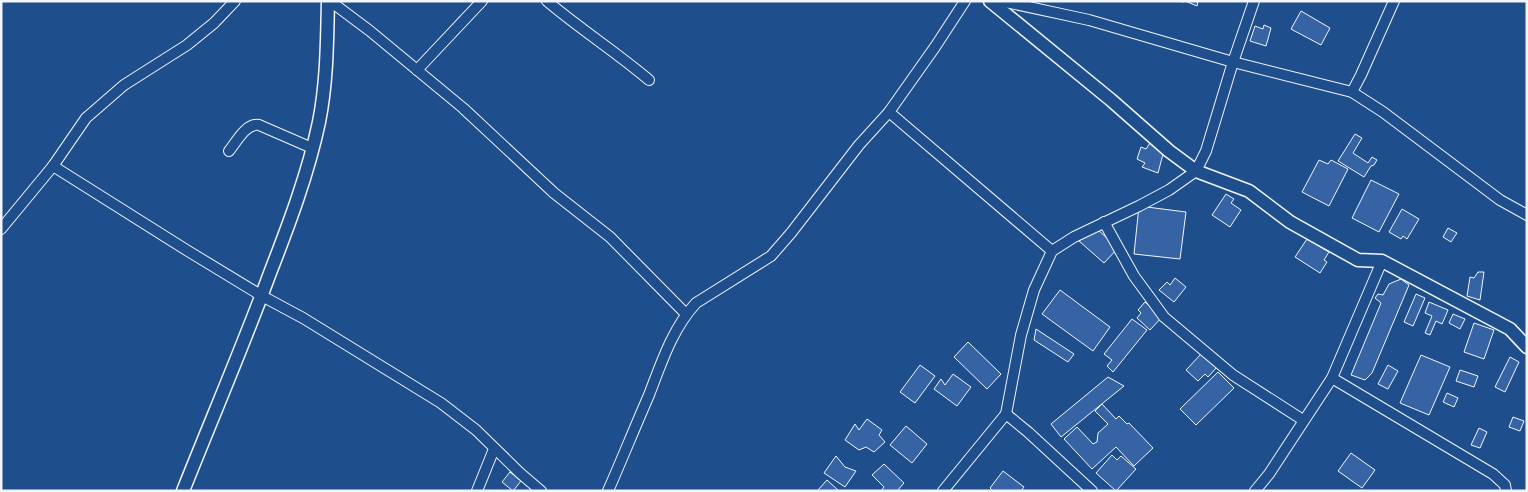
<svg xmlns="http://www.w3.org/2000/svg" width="1528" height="492" font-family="'Work Sans',sans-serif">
<rect width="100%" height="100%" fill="#1f4e8c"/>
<g fill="#3563a3" stroke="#f2f6ff">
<polygon points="1178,1 1198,1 1197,6 1185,1 1183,2"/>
<polygon points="1301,11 1330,28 1321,45 1291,29"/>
<polygon points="1264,25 1271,28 1266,46 1250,41 1255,26 1263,29"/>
<polygon points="1355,134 1362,138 1353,153 1368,163 1372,157 1377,160 1374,165 1371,166 1364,177 1338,161"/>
<polygon points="1150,143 1163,154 1158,173 1142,167 1145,163 1137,159 1141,147 1146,149"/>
<polygon points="1319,160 1328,164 1331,160 1348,169 1329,206 1302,192"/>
<polygon points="1371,180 1399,194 1379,232 1352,218"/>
<polygon points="1226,194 1234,199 1231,203 1241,210 1230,227 1212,215"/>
<polygon points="1139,206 1186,212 1180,259 1134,254"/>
<polygon points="1402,209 1419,219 1407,239 1403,236 1401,239 1389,232"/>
<polygon points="1448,228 1457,233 1451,242 1443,237"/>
<polygon points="1097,229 1118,248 1104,263 1079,241"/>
<polygon points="1307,239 1329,252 1324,260 1327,262 1320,273 1295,257"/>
<polygon points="1478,272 1484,272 1480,300 1467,296 1470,277 1474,278"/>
<polygon points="1175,278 1186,287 1174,302 1159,290 1167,282 1170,285"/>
<polygon points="1401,279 1409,285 1372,373 1365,380 1351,375 1381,303 1375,298 1378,294 1383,295 1389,284"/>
<polygon points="1060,290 1110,327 1093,351 1042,314"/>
<polygon points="1416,294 1425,298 1413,326 1404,322"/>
<polygon points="1145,302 1162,317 1150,330 1137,318 1141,313 1138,310"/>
<polygon points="1429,302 1448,310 1442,324 1436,321 1430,335 1425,333 1432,316 1425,313"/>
<polygon points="1453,314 1465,319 1460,329 1449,323"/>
<polygon points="1132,319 1147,330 1113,372 1107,366 1112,360 1104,354"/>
<polygon points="1474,323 1494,330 1484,359 1464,352"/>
<polygon points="1036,329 1074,354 1068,362 1034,340"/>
<polygon points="968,342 1001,374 987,389 954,357"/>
<polygon points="1202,353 1217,367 1208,377 1205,374 1198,381 1186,370"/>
<polygon points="1421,355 1450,367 1429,415 1400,403"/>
<polygon points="1510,357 1519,362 1505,392 1495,387"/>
<polygon points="920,365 935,376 915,403 900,392"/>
<polygon points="1388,365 1398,371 1388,389 1378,384"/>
<polygon points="1460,370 1478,376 1474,387 1456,381"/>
<polygon points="1218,372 1234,388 1196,425 1180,409"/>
<polygon points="953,374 971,387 957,406 934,389 941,379 945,385"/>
<polygon points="1108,377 1124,386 1061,437 1051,424"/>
<polygon points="1447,393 1458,398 1454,407 1443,402"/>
<polygon points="1102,404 1116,419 1119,416 1127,424 1129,423 1153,448 1134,466 1116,447 1092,469 1064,439 1077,427 1093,444 1097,442 1098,433 1108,424 1095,411"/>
<polygon points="1513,417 1524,421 1520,431 1509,427"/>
<polygon points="867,419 882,430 879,435 885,442 874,452 866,447 859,450 845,440 855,424 859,430"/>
<polygon points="906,426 927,444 912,463 890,445"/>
<polygon points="1479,428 1487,432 1480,448 1471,445"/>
<polygon points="1351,453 1375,470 1362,488 1338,471"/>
<polygon points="1112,455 1117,460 1121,456 1136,469 1116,491 1096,473"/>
<polygon points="836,456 845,467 856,471 845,487 824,473"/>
<polygon points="884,464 904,483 897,491 881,491 884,487 872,475"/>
<polygon points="1003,471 1024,487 1021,491 993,491 990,488"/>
<polygon points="510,472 521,481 513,491 502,482"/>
<polygon points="827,480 839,491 817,491"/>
</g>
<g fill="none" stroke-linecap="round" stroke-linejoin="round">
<defs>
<g id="minor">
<polyline points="330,1 370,31 463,108 554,193 610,237 686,314"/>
<path d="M547 1C580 29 616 52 649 80"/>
<polyline points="1001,1 1089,20 1233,62 1352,92 1383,112 1500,200 1527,215"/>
<polyline points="417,70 482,1"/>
<polyline points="1352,92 1361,75 1394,1"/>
<polyline points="889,112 1052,251"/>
<path d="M229 151C237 141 246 123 259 125L312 148"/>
<polyline points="53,166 188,251 262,296 303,318 441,403 476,430 520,473 541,491"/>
<polyline points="1104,222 1134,276 1164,317 1233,375 1303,420"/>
<polyline points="1,229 53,166 86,118 124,85 187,45 214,23 235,1"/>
<polyline points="1332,378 1493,474 1505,485 1506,491"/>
<polyline points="1006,414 1028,432 1092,491"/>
<polyline points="477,491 494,449"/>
<path d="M608 491C622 459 635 427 649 395 661 364 672 329 696 303L771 256 791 233 859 145 889 112 935 47 965 1"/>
<polyline points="943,491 1006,414 1021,335 1034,290 1052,251 1074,237 1139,206 1169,190 1196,171 1206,151 1233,62 1254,1"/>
<polyline points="1255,491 1269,474 1332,378 1382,261"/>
</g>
<g id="tertiary">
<polyline points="990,1 1111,100 1169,151 1196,171 1249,191 1290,222 1358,260 1382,261 1510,329 1527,347"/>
<path d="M183 491C212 418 243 346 270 273 289 224 308 174 319 122 327 82 327 42 328 1"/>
</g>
</defs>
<use href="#minor" stroke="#f2f6ff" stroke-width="12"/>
<use href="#tertiary" stroke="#f2f6ff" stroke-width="15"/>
<use href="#minor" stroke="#1f4e8c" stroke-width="10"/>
<use href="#tertiary" stroke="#1f4e8c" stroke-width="12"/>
</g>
<rect width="1528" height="492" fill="none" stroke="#f2f6ff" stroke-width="5"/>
</svg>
